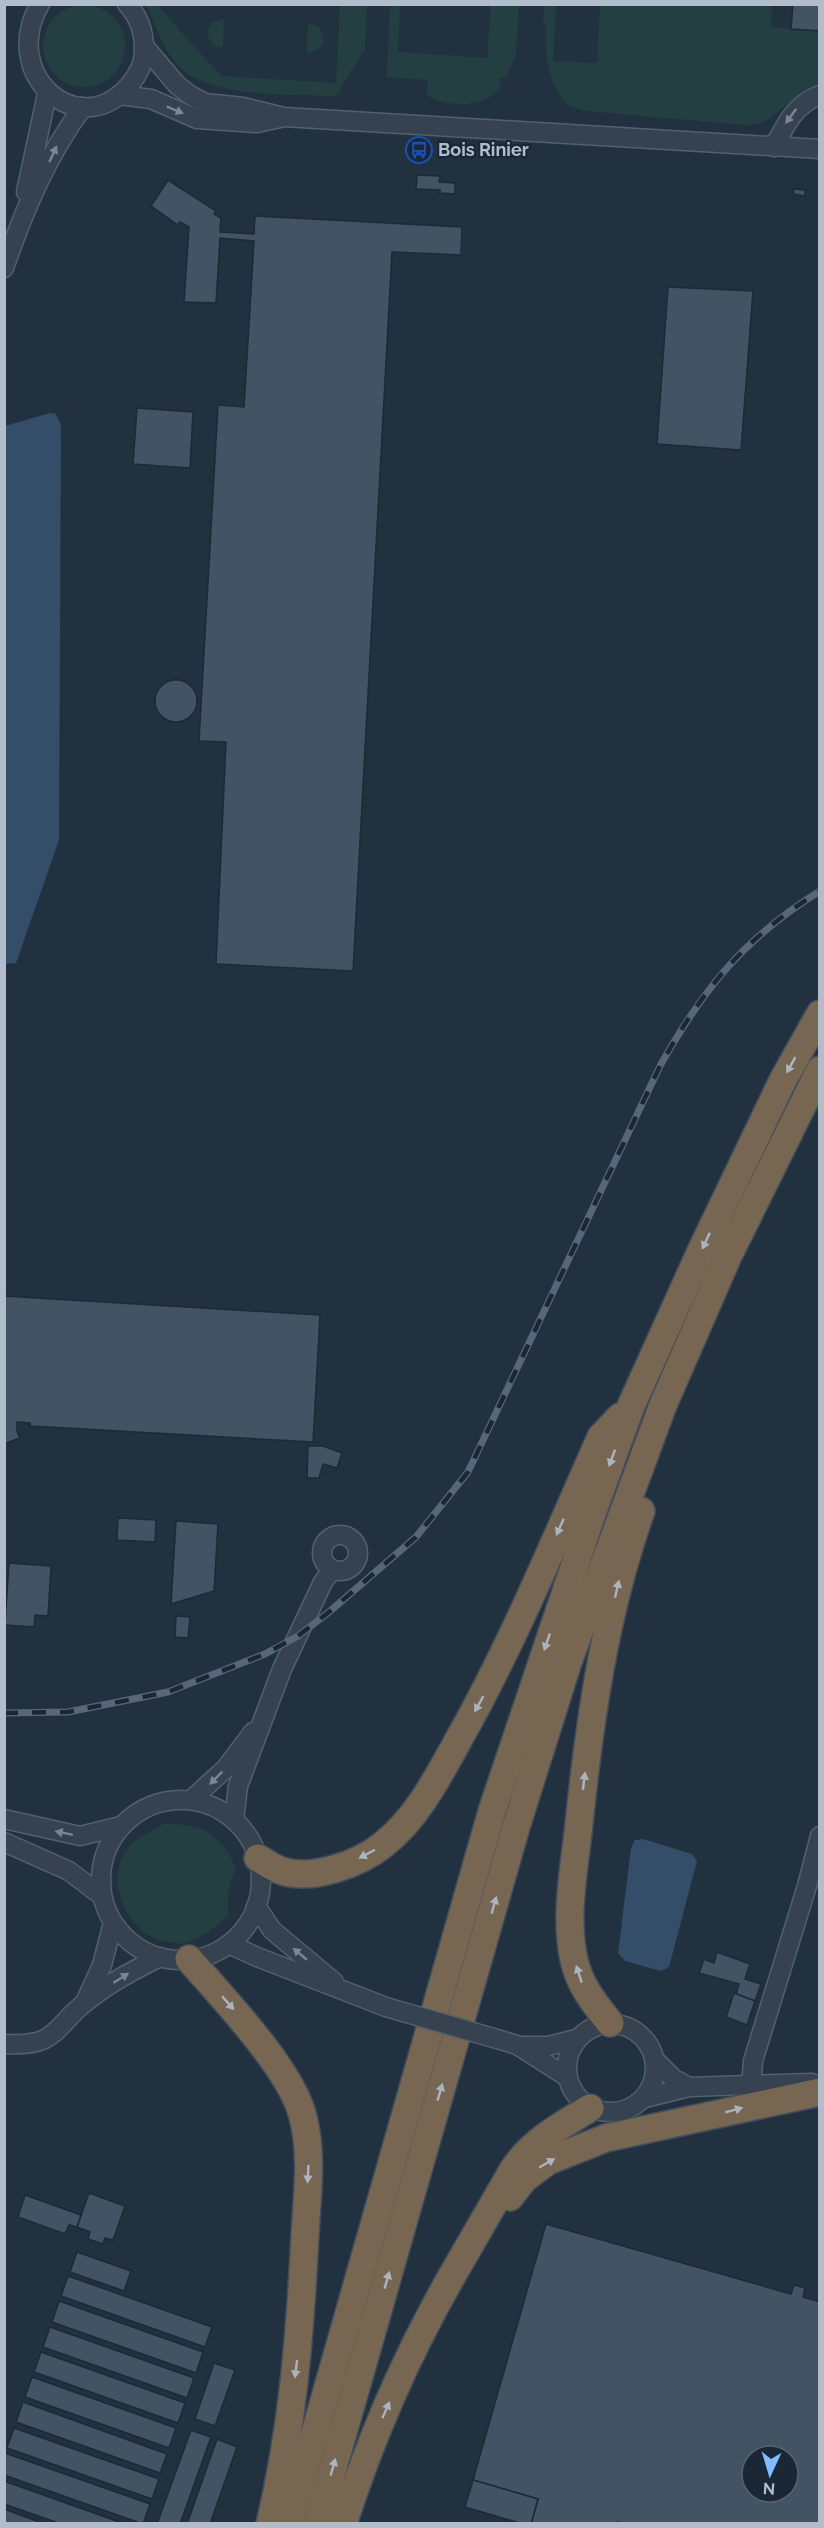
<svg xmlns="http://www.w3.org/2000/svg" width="824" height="2528" font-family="Raleway,sans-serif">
<rect width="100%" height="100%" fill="#223140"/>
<g fill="#243f41">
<circle cx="84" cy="46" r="41"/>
<path d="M146 5H157L221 76 336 83 340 5H367L365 49 338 93 333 96C289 94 204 99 175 62 162 46 155 24 146 5Z"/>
<path d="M390 5H400L398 52 487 58 491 5H519L516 53 507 76 499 78 501 86C486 109 449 108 427 95L428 80 387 77Z"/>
<path d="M545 5H569L570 6H556L553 61 597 63 600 5H772L771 27 819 31V86C809 91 799 96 789 103 771 115 771 124 747 125L585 111 566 104C547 79 545 55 546 25L543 24Z"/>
<polygon points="224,19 223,48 215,46 209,39 207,30 212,23"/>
<polygon points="308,24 320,28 324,41 319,49 307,53"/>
<path d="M164 1824C202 1823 220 1833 236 1868 228 1885 227 1896 228 1915 216 1926 203 1938 186 1943 181 1945 174 1942 168 1942 129 1937 101 1879 129 1847 137 1837 152 1831 164 1824Z"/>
</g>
<g fill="#344d69">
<polygon points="50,413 56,414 61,425 59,840 16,963 5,964 5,426"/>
<polygon points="643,1839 692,1854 697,1861 669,1967 661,1971 625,1961 618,1953 631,1848 635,1840"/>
</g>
<g fill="#425364" stroke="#1d2937" stroke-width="1.5" fill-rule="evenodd">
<polygon points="793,4 820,4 820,31 791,29"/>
<polygon points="417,175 440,176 439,182 455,183 455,194 440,193 440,190 416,189"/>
<polygon points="168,180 216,211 214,214 221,218 220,232 254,234 255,216 462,227 461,255 392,252 353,971 216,964 226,742 199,741 218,405 244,407 254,241 220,238 216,303 184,302 189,227 180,222 178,225 151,206"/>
<polygon points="794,189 805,190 805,196 793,194"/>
<polygon points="668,287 753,291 741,450 657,444"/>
<polygon points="137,408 193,412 190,468 133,464"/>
<circle cx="176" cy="701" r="21"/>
<polygon points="4,1296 320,1315 313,1442 30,1426 30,1423 17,1422 17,1431 20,1438 4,1444"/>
<polygon points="308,1446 323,1446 342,1453 337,1468 323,1464 319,1478 307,1478"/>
<polygon points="118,1518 156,1520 155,1542 117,1540"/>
<polygon points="176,1521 218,1524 214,1591 171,1604"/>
<polygon points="9,1563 51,1566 48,1616 35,1615 34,1627 5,1625"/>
<polygon points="176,1616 190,1617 188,1638 175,1637"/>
<polygon points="717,1952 750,1964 745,1979 761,1984 755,2001 736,1994 739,1984 699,1973 704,1959 714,1963"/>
<polygon points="734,1993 755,2001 747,2025 726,2017"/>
<polygon points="89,2193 125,2206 113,2240 105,2238 103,2244 88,2239 90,2232 77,2227"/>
<polygon points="25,2195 81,2215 77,2227 69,2225 65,2234 18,2217"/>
<path d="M546 2224 791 2294 794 2285 805 2288 803 2297 820 2302V2524H624L617 2522 616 2524H531L538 2499 473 2480ZM752 2456H788V2492H752Z"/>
<polygon points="77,2252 131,2271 124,2291 70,2272"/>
<polygon points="68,2276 212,2327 205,2347 61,2296"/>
<polygon points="59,2301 203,2352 196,2373 52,2322"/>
<polygon points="50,2327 194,2378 187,2398 43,2347"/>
<polygon points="41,2352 185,2403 178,2423 34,2372"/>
<polygon points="214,2363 235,2370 215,2426 195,2419"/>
<polygon points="32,2377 176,2428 169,2448 25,2397"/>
<polygon points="23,2402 167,2454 160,2473 16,2422"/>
<polygon points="14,2428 159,2479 152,2499 7,2448"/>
<polygon points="191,2430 211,2437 180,2524 157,2524"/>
<polygon points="217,2439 237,2447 210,2524 187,2524"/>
<polygon points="5,2453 150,2504 143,2524 4,2475"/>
<polygon points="473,2480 538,2499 531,2524 523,2524 465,2507"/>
<polygon points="4,2481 125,2524 61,2524 4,2504"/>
<polygon points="4,2509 45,2524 4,2524"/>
</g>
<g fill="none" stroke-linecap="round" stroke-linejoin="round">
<defs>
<g id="minor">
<path d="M40 4C0 73 74 139 124 91 133 82 140 72 143 60 146 39 142 20 127 4"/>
<polyline points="145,47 177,85 190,95 205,103 243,107 284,117 820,149"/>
<polyline points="119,95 151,99 197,119 257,123 280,118"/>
<path d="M774 147C786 124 794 105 820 95"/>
<polyline points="26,192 47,94"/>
<path d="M4 268C24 211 47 155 83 107"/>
<circle cx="340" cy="1553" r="18"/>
<polyline points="191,1800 226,1768 253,1732"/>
<circle cx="181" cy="1880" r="80"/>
<polyline points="4,1819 80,1836 121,1826"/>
<polyline points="234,1820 238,1786 282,1669 323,1582 332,1570"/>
<polyline points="4,1842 69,1871 102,1896"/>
<polyline points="256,1906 272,1930 334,1982"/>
<polyline points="229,1944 257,1957 386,2007"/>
<polyline points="86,2000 102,1965 113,1923"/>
<circle cx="611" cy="2068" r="44"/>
<polyline points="497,2039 517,2045 567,2077"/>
<path d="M4 2044C59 2047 52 2028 87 2001 109 1983 134 1970 160 1957"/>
<polyline points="519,2046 548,2046 576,2039"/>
<polyline points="655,2060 674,2079 689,2087"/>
<polyline points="751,2087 753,2061 807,1886 820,1836"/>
<polyline points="645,2098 689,2087 812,2083"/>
</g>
<g id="highway">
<path d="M258 1858C265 1862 273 1868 282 1871 312 1881 360 1864 384 1844 418 1817 439 1775 460 1737 514 1641 556 1538 601 1437L620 1417"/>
<path d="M189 1959C222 1997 292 2070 303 2117 313 2155 307 2196 305 2235 300 2334 293 2426 270 2524"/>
<path d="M610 2023C594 2003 580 1986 574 1960 565 1919 573 1875 578 1833 589 1725 604 1615 641 1511"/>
<polyline points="510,2197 524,2179 548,2161 606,2138 820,2092"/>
<polyline points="289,2524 492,1811 593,1511 631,1406 701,1251 783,1080 820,1014"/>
<polyline points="317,2524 516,1827 568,1662 663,1405 728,1256 820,1070"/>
<path d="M343 2524C370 2440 406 2357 449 2281 470 2244 492 2207 513 2170 532 2141 561 2126 590 2108"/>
</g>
</defs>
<use href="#minor" stroke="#54606e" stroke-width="21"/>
<use href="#highway" stroke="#414d5b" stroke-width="30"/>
<use href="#minor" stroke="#364250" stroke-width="18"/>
<use href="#highway" stroke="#766652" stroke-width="27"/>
<defs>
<path id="rail" d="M4 1713 68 1712 168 1692 265 1654 298 1636 329 1612 416 1537 468 1472 660 1066C703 989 744 938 820 891"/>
</defs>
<use href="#rail" stroke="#586777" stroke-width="7"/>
<use href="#rail" stroke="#1b2735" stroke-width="4.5" stroke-dasharray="14" stroke-linecap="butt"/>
<defs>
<polyline id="minor-bridge" points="386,2007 497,2039"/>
</defs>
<use href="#minor-bridge" stroke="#54606e" stroke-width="21" stroke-linecap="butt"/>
<use href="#minor-bridge" stroke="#364250" stroke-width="18"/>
</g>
<defs><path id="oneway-solid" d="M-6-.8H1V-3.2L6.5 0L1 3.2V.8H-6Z" transform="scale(1.5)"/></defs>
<g fill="#7a8694">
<use href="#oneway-solid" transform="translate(175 110) rotate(23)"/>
<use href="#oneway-solid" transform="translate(791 116) rotate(126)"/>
<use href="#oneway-solid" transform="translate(53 154) rotate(-65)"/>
<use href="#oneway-solid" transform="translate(216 1778) rotate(135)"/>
<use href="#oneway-solid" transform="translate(64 1833) rotate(-168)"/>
<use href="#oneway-solid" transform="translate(300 1954) rotate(-140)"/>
<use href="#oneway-solid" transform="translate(121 1978) rotate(-32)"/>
</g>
<g fill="#acb4bf">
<use href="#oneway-solid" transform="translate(791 1065) rotate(119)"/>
<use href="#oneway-solid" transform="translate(706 1241) rotate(115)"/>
<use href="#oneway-solid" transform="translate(612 1458) rotate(110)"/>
<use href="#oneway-solid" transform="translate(560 1527) rotate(114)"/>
<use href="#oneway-solid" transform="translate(617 1589) rotate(-77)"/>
<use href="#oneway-solid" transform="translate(547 1642) rotate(109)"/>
<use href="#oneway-solid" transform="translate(479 1704) rotate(119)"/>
<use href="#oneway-solid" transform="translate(584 1781) rotate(-83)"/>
<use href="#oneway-solid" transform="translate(367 1854) rotate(152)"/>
<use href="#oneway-solid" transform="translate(494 1905) rotate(-74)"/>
<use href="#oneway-solid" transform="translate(579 1974) rotate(-108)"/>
<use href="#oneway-solid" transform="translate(228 2003) rotate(49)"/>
<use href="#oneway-solid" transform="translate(440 2092) rotate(-74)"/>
<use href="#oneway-solid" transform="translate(734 2110) rotate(-15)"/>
<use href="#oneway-solid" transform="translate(547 2163) rotate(-30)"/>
<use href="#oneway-solid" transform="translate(308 2174) rotate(93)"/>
<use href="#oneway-solid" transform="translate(387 2280) rotate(-74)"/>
<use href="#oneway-solid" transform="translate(296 2369) rotate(97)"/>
<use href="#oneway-solid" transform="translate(386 2410) rotate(-66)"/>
<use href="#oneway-solid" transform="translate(333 2467) rotate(-74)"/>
</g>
<defs>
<symbol id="bus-ring" viewBox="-11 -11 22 22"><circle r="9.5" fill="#1b2735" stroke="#1a4fb4" stroke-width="1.5"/><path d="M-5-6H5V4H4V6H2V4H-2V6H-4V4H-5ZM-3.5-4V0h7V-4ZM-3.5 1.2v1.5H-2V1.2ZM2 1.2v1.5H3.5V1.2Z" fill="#1a4fb4"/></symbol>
</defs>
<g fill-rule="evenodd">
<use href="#bus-ring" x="404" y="135" width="30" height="30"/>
</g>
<g text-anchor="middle" stroke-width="4.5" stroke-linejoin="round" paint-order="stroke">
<g font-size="18" font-weight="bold" fill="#b2bdcb" stroke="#1b2735" text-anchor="start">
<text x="438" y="156">Bois Rinier</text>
</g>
</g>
<rect width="824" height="2528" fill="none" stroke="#b2bdcb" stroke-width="12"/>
<g transform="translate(770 2474) rotate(184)"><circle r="28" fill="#1b2735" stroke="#576371" stroke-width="1.5"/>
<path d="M0-4.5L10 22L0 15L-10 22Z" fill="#83bbff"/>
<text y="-9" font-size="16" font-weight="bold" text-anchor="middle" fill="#b2bdcb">N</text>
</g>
</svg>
